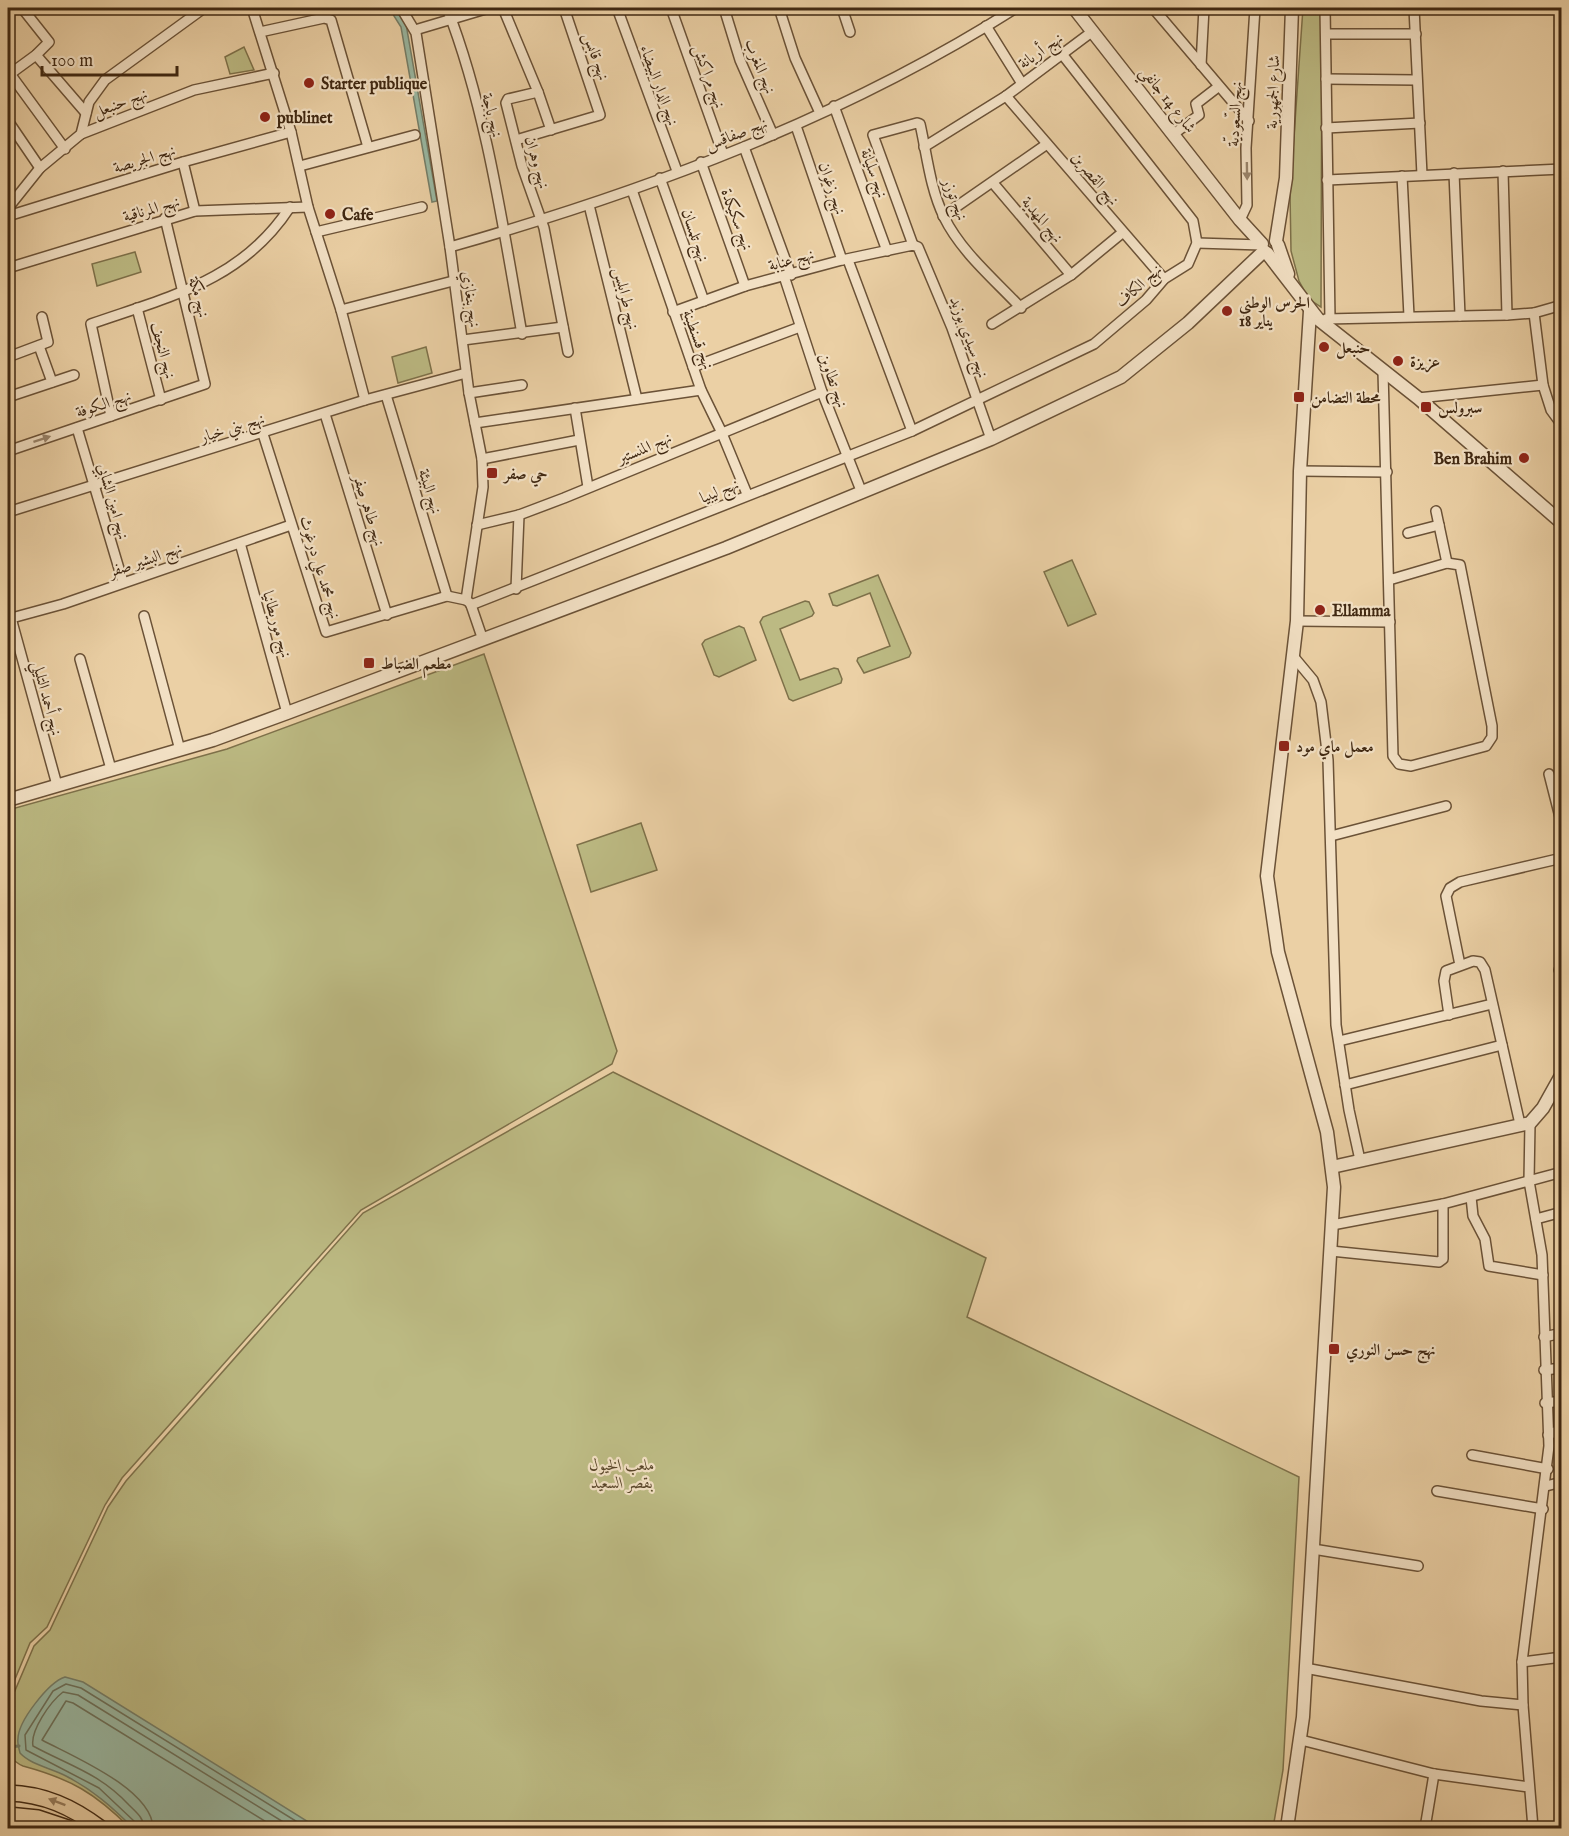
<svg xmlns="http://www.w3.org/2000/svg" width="1569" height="1836" font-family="'IM FELL English',Amiri,serif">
<rect width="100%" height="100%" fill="#ebd0a5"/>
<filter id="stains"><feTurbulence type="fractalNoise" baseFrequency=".00333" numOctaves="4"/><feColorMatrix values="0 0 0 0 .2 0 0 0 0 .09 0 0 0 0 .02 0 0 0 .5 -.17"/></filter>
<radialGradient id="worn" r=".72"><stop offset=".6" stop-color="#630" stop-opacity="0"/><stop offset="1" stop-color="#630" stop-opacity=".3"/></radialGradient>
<g fill="#bcba83" stroke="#7e714a" stroke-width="1.5">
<polygon points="1303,8 1322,8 1321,307 1309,299 1299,281 1291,251 1290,193"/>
<polygon points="244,47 254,70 230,74 225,57"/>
<polygon points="135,252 141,272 97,286 92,264"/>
<polygon points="426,347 432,373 398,383 392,357"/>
<polygon points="1072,560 1096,614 1068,626 1044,572"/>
<polygon points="878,575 911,653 909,657 864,673 857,661 858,658 890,646 870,593 837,606 833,605 829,594"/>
<polygon points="805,601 809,602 814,613 812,616 780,629 800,680 834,668 838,669 842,679 841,683 793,701 789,699 760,622 763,617"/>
<polygon points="739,626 744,628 756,660 719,677 714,675 702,644 705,640"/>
<polygon points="484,654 617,1051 612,1064 361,1210 122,1478 105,1505 47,1627 30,1643 8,1696 8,810 227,749"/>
<polygon points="641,823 657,870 591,892 577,845"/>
<path d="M613 1072 986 1258 967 1317 1299 1477 1283 1770 1273 1828H130C95 1793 71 1779 23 1766 17 1764 14 1759 8 1757V1707L34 1646 50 1630 108 1507 126 1481 363 1213Z"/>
</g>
<g fill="#99b7a1" stroke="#757e68" stroke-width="1.5">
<polygon points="389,8 396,8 406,24 437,201 432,202 401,27"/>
<path d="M65 1677 83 1682 318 1828H133C112 1807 93 1790 66 1776 51 1768 31 1765 20 1753 19 1748 17 1743 18 1739 18 1721 49 1682 65 1677Z"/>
</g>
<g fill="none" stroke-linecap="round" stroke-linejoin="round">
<g stroke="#6c705a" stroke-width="1.5">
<polyline points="137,1828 135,1822 99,1788 26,1750 25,1735 53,1691 66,1684 81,1688 307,1828"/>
<path d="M144 1828C144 1818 136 1812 129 1805 99 1773 70 1766 33 1746 30 1731 50 1702 63 1692L78 1695 293 1828"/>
<path d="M153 1828C152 1789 72 1756 42 1740L66 1701 73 1703 276 1828"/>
</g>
<polyline stroke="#757e68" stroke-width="3" points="8,1747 19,1746"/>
<defs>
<g id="minor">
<polyline points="252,8 291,132 308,207 341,310 365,400"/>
<polyline points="401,8 416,33 450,247 469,393 482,459 483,487 466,600"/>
<path d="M447 8C486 108 503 227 522 334"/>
<polyline points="503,8 538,92 508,99 506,103 522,166 544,228 568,352"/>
<polyline points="617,8 677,171"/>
<polyline points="671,8 723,154"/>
<polyline points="724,8 740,60 773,135"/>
<polyline points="779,8 795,58 820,113"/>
<polyline points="842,8 850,32"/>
<polyline points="1153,8 1249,121"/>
<polyline points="1325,8 1330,319"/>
<polyline points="1414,8 1422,175"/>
<polyline points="986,26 1021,82"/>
<polyline points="415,30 489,8"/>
<polyline points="260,32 324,18 331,20 368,147"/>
<polyline points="1326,34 1416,34"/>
<polyline points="36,55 86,113"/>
<polyline points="1201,65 1204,8"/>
<polyline points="8,71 65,149"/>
<polyline points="10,74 36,55 49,42 22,8"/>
<polyline points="1326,79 1416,80"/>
<polyline points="538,92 551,130"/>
<polyline points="1006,96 1164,279"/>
<polyline points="834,106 887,251"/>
<polyline points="8,121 40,168"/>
<polyline points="796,126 842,260"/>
<polyline points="1326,128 1420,123"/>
<polyline points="1175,133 1199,115 1196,104 1218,87"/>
<polyline points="81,134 194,90 274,73"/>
<polyline points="516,140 600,115 564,8"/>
<polyline points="744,147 791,275"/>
<polyline points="924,147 1006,96 1093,31"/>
<polyline points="183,162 195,211"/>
<polyline points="701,162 745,286"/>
<polyline points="300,166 415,135"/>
<polyline points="1503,171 1507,315"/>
<polyline points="1454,173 1460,316"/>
<polyline points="1402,176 1409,316"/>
<polyline points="660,178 704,301"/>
<polyline points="1327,180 1562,169"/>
<polyline points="993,183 1071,275"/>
<polyline points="632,190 701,390 721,431 747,494"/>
<polyline points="589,205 637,399"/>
<polyline points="8,208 40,168 81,134 89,102 105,80 204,8"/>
<polyline points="8,216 183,162 291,132"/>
<polyline points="943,216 1047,144"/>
<polyline points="1240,220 1247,205 1246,148 1255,8"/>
<polyline points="316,232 422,207"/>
<polyline points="1197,243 1262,245"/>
<path d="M913 245 873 135 917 123 920 124C927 155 930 188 944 217 961 252 995 280 1021 308"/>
<path d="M450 247C647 191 843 118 1016 8"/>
<polyline points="848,260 912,431"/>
<polyline points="8,268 195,211 308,207"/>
<polyline points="784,276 822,392 862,493"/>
<polyline points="137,308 161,400"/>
<polyline points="341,310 453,281"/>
<polyline points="673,312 745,286 842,260 913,245 918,247 952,328 991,439"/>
<polyline points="1326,319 1507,315 1534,313 1562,305"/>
<polyline points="992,324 1071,275 1122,233"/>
<polyline points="463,340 563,327"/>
<polyline points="39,346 52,382"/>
<polyline points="8,357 48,342 42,317"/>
<polyline points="693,367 800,327"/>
<polyline points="1383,371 1393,756 1399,764 1411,766 1486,746 1492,737 1492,726 1460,565 1447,563 1389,580"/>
<polyline points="1543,385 1551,410 1562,425"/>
<polyline points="469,393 522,385"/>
<polyline points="386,395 447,596"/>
<polyline points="8,397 74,375"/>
<polyline points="1418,398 1543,385 1534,313"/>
<polyline points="575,408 588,487"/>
<polyline points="325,414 387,615"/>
<path d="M111 416 91 324C168 297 242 281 290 207"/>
<polyline points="475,423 701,390"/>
<polyline points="77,428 123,582"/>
<polyline points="263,434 326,632 447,596 466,600 470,603"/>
<polyline points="8,451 205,384 165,218"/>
<polyline points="482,459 579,440"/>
<polyline points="1300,471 1387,472"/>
<polyline points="1436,511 1447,563"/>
<polyline points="8,512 365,400 466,373"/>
<polyline points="477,525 519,515 564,498 822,392"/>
<polyline points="1408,533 1439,525"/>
<polyline points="240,543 287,713"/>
<polyline points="516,589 519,515"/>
<polyline points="471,605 912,431 1094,344 1146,300 1164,279 1188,264 1197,243 1193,221 1062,54"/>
<polyline points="471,605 483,640"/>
<polyline points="144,616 180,750"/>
<polyline points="11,618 57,785"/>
<polyline points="8,619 63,604 291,525"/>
<polyline points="1297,621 1390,622"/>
<polyline points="1293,656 1313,680 1321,702 1328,760 1336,1025 1349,1110 1360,1160"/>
<polyline points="80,659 111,769"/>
<polyline points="1549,774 1562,825"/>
<polyline points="1331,836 1446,806"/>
<polyline points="1460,965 1446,896 1450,888 1460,882 1562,858"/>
<polyline points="1559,970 1562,974"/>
<polyline points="1449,1015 1444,981 1446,971 1473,961 1480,962 1485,970 1520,1124"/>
<polyline points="1339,1041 1492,1004"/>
<polyline points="1345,1085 1502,1045"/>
<polyline points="1530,1123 1529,1181 1542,1255 1549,1446 1522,1662 1523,1705 1533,1828"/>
<polyline points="1471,1197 1473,1216 1485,1239 1489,1266 1543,1275"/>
<polyline points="1536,1219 1562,1212"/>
<polyline points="1332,1225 1443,1204 1562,1172"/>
<polyline points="1331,1251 1439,1262 1443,1259 1443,1204"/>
<polyline points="1544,1337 1562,1333"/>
<polyline points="1544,1370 1562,1368"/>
<polyline points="1545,1403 1562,1401"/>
<polyline points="1548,1435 1562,1429"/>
<polyline points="1472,1455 1548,1469"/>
<polyline points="1546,1486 1562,1482"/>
<polyline points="1437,1491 1543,1509"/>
<polyline points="1313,1549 1418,1566"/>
<polyline points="1522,1662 1562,1657"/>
<polyline points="1305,1668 1481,1701 1523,1705"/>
<polyline points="1301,1740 1434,1774 1529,1787"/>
<polyline points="1425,1828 1434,1774"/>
</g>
<g id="tertiary">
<polyline points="1074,8 1240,220 1262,244"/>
<polyline points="1276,241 1286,178 1292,8"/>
<polyline points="1278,245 1288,274"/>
<polyline points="1267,253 1318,319 1418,398 1562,523"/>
<polyline points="8,800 213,740 287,713 726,548 991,439 1121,377 1188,323 1264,251"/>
<polyline points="1332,1167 1530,1123 1543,1108 1562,1074"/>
<polyline points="1287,1828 1303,1717 1334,1187 1327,1132 1278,952 1267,876 1297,621 1300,471 1310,311"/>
</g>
<g id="primary">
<path d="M8 1793C44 1794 72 1807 100 1828"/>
<polyline points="8,1815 38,1818 68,1828"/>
</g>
</defs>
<use href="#minor" stroke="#6b5237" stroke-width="12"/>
<use href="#tertiary" stroke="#6b5237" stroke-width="15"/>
<use href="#primary" stroke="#402812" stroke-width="18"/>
<use href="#minor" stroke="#f2e0c4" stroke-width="9"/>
<use href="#tertiary" stroke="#f2e0c4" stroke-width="12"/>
<use href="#primary" stroke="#ebd0a5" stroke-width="15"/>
</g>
<defs><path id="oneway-solid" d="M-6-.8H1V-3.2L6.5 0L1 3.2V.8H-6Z" transform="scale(1.5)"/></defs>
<g fill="#99846b">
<use href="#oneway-solid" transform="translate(1247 171) rotate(89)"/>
<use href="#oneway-solid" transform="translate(42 439) rotate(-18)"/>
</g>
<use fill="#967c5c" href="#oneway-solid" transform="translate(57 1802) rotate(-159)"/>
<g fill="#8f2418" stroke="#f2e0c4" stroke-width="2">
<circle cx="309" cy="83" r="6"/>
<circle cx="265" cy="117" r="6"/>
<circle cx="330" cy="214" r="6"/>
<circle cx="1227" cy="311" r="6"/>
<circle cx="1324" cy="347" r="6"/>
<circle cx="1398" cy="361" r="6"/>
<rect x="1293" y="391" width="12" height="12" rx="3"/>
<rect x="1420" y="401" width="12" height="12" rx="3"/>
<circle cx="1524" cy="458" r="6"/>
<rect x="486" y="467" width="12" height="12" rx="3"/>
<circle cx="1320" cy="610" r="6"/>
<rect x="363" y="657" width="12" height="12" rx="3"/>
<rect x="1278" y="740" width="12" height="12" rx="3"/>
<rect x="1328" y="1343" width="12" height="12" rx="3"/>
</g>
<g text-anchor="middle" stroke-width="4.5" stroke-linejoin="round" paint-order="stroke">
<g font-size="16" fill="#402812" stroke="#f2e0c4">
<text transform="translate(1040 50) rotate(-35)" y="6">نهج أريانة</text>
<text transform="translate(597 56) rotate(71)" y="6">نهج قابس</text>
<text transform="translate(761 66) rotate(68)" y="6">نهج المغرب</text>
<text transform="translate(710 76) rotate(70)" y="6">نهج مراكش</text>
<text transform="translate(660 85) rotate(70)" y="6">نهج الدار البيضاء</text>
<text transform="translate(1272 92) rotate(-88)" y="6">شارع الجمهورية</text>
<text transform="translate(1169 99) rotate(52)" y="6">شارع 14 جانفي</text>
<text transform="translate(120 102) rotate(-21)" y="6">نهج حنبعل</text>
<text transform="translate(1234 114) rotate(-87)" y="6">نهج السّعوديّة</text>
<text transform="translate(493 115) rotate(76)" y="6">نهج باجة</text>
<text transform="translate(736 133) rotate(-21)" y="6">نهج صفاقس</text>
<text transform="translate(144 158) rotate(-17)" y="6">نهج الجريصة</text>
<text transform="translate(538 162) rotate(74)" y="6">نهج وهران</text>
<text transform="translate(875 173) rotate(70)" y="6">نهج سليانة</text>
<text transform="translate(1096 178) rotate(50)" y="6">نهج القصرين</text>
<text transform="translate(833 188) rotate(71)" y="6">نهج زغوان</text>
<text transform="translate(956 199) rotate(69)" y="6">نهج توزر</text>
<text transform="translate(151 208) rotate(-16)" y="6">نهج المرناقية</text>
<text transform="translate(738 219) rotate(70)" y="6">نهج سكيكدة</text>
<text transform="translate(1043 219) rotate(50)" y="6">نهج المهدية</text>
<text transform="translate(696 235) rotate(71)" y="6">نهج تلمسان</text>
<text transform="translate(791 259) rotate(-15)" y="6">نهج عنابة</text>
<text transform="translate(1138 285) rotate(-42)" y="6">نهج الكاف</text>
<text transform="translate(200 297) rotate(76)" y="6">نهج مكة</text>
<text transform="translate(627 298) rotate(76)" y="6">نهج طرابلس</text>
<text transform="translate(472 299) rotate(82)" y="6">نهج بنغازي</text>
<text transform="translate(970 337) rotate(70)" y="6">نهج سيدي بوزيد</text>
<text transform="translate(699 339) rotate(70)" y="6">نهج قسنطينة</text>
<text transform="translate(164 350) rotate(75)" y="6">نهج النجف</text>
<text transform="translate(834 380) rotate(70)" y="6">نهج تطاوين</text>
<text transform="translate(103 403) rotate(-18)" y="6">نهج الكوفة</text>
<text transform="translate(232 427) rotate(-17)" y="6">نهج بني خيار</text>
<text transform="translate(644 447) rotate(-23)" y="6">نهج المنستير</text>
<text transform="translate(719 490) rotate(-22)" y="6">نهج ليبيا</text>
<text transform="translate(431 491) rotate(73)" y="6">نهج البيئة</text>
<text transform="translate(114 501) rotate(74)" y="6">نهج امين الشابي</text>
<text transform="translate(370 510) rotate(73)" y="6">نهج طاهر صفر</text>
<text transform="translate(145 559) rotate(-19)" y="6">نهج البشير صفر</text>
<text transform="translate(321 567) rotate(73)" y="6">نهج محمد علي درغوث</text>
<text transform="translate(278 624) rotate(74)" y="6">نهج موريطانيا</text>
<text transform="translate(48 698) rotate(75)" y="6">نهج أحمد التليلي</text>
</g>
<g font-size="16" font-weight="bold" fill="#402812" stroke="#f2e0c4" text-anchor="start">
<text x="321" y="89">Starter publique</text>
<text x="277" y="123">publinet</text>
<text x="342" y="220">Cafe</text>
<text x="1239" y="308">الحرس الوطني<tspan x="1239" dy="18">18 يناير</tspan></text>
<text x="1336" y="353">حنبعل</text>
<text x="1410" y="367">عزيزة</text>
<text x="1311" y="403">محطة التضامن</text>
<text x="1438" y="413">سبرولس</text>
<text x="1512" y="464" text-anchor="end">Ben Brahim</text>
<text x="504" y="479">حي صفر</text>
<text x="1332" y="616">Ellamma</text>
<text x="381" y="669">مطعم الضباط</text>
<text x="1296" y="752">معمل ماي مود</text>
<text x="1346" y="1355">نهج حسن النوري</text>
</g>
<g font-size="16" font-style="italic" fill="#594529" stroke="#f2e0c4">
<text x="622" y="1470">ملعب الخيول<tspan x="622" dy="18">بقصر السعيد</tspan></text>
</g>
</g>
<rect width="1569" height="1836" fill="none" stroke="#ebd0a5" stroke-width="30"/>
<rect x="9" y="9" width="1551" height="1818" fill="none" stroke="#402812" stroke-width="3"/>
<rect x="15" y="15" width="1539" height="1806" fill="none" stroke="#402812" stroke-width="1.5"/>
<path d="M42 66v9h135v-9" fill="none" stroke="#402812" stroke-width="3"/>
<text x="51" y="66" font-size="18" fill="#402812" stroke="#f2e0c4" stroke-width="4.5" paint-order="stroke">100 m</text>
<rect width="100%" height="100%" filter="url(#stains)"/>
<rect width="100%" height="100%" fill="url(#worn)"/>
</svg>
